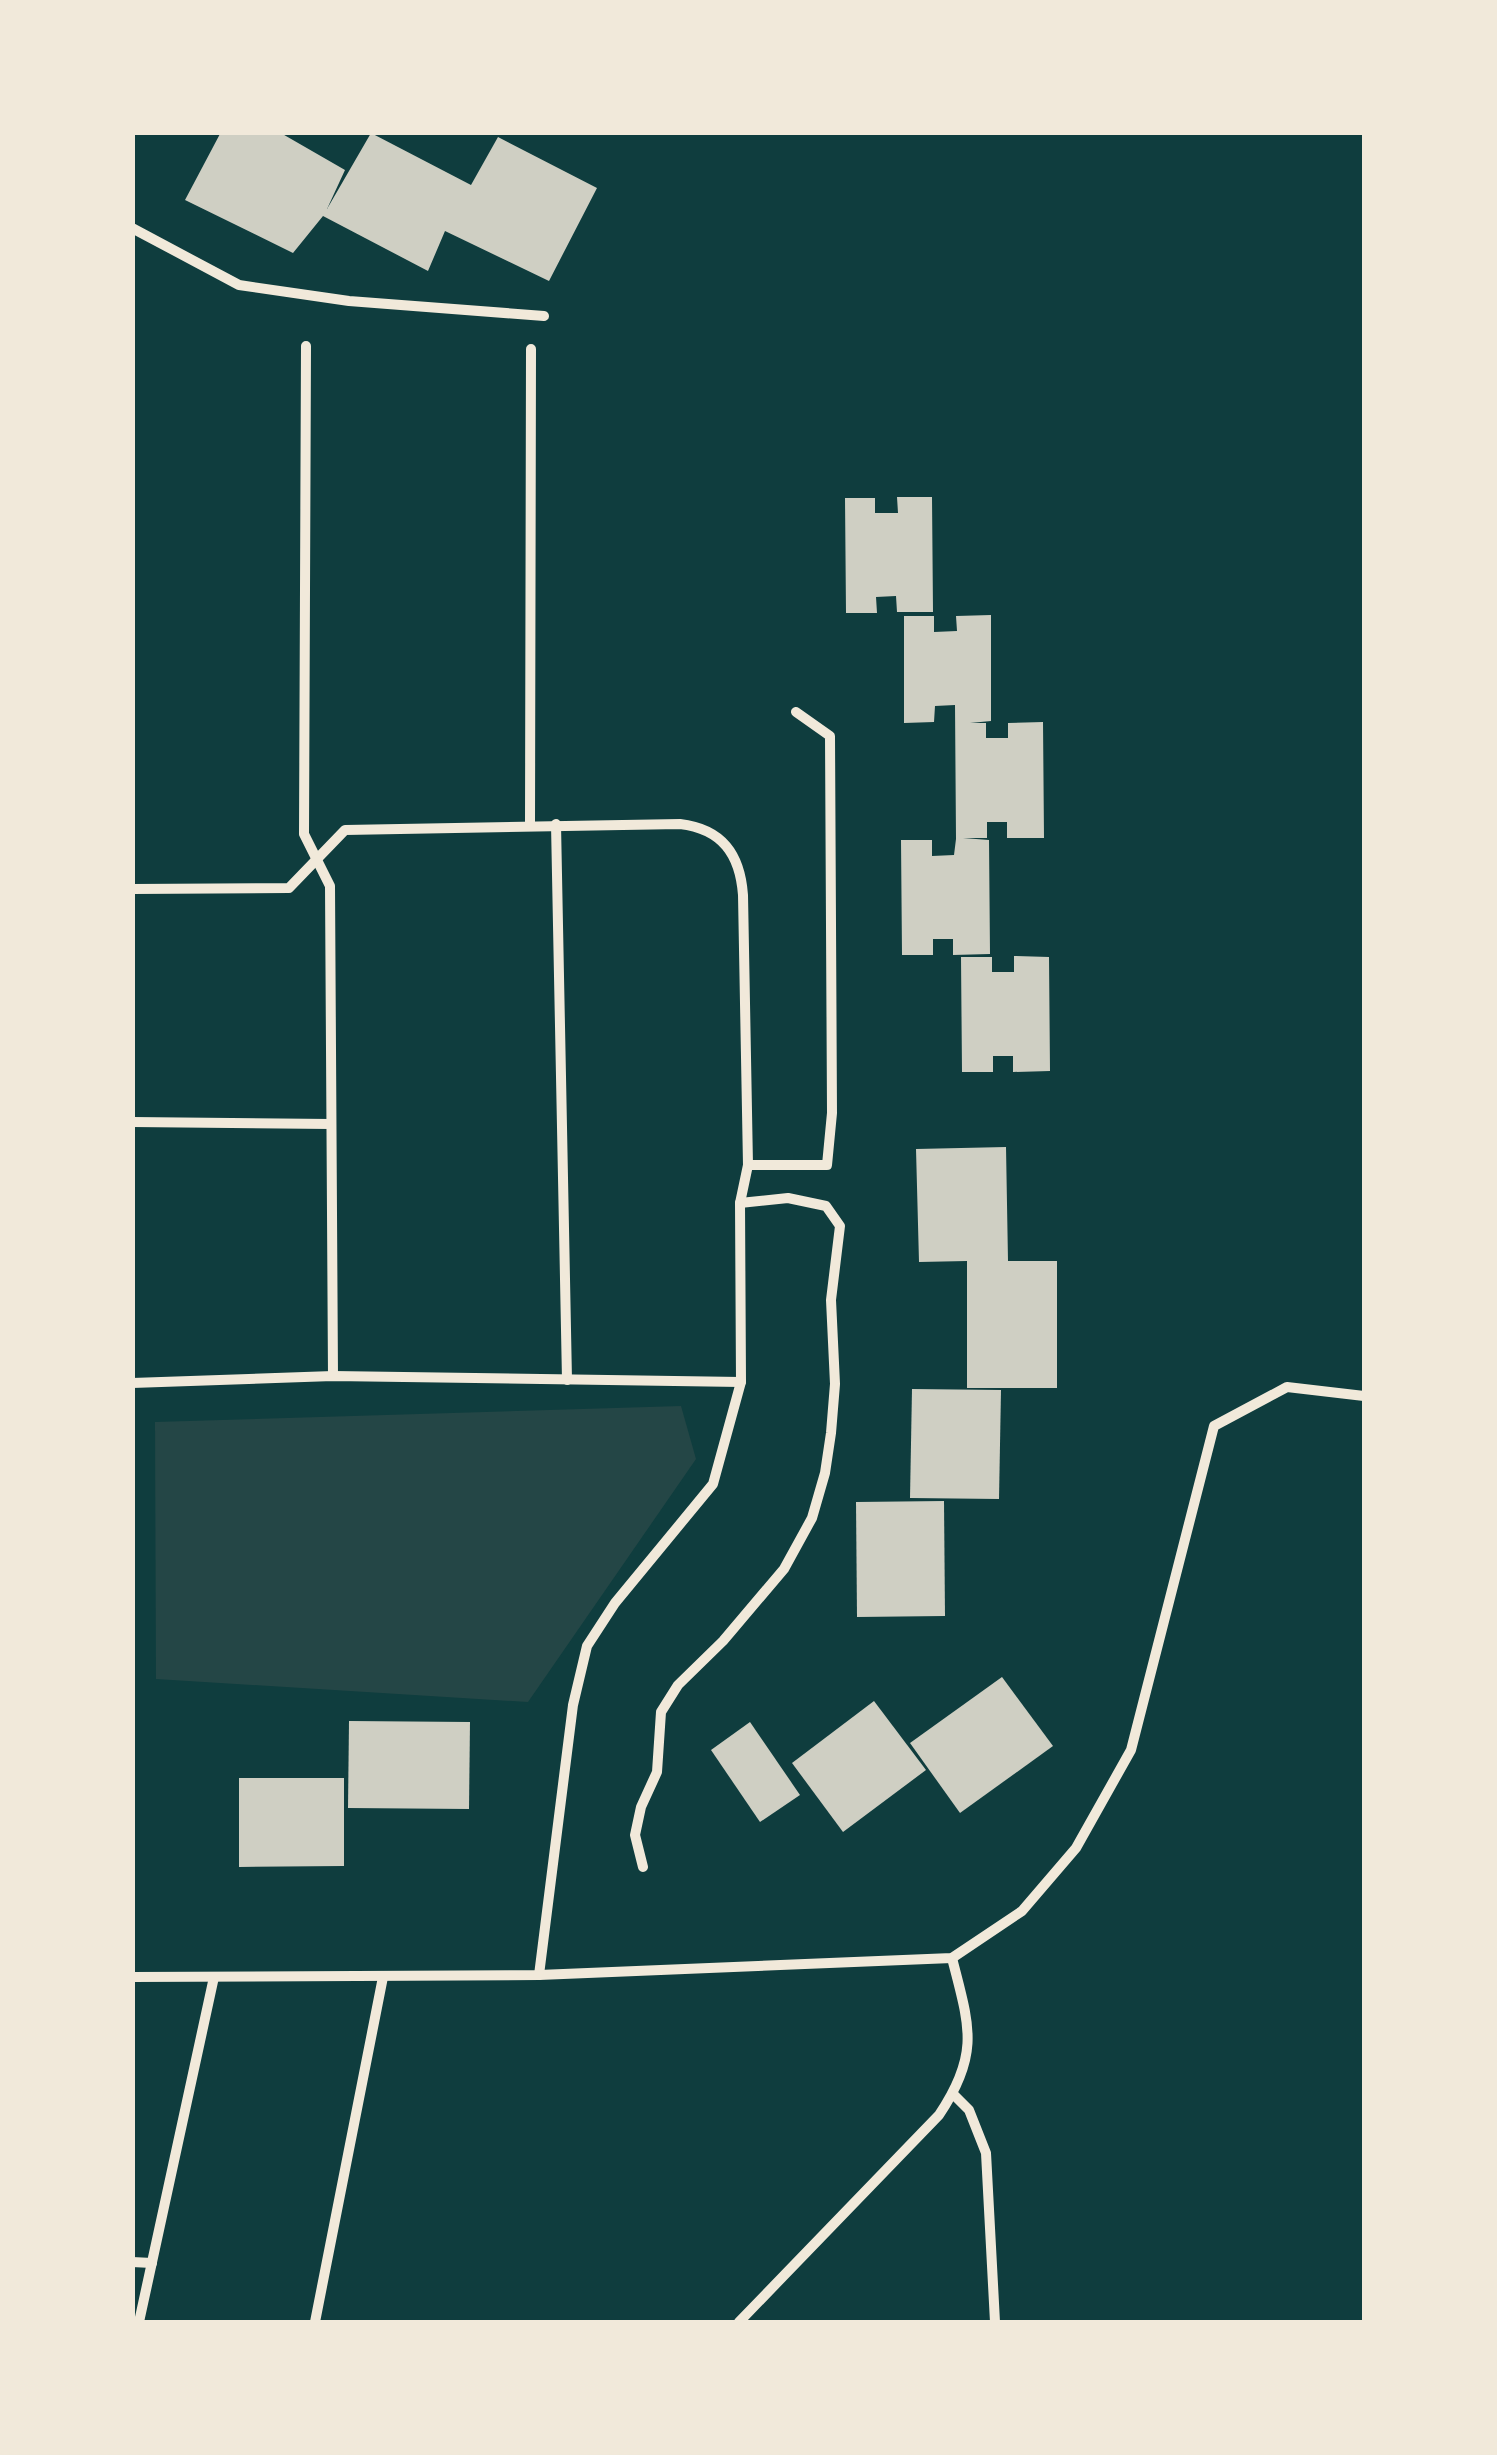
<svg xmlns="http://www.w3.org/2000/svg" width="1497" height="2455" font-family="Montserrat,sans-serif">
<rect width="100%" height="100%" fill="#0f3d3e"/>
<polygon fill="#244646" points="681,1406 696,1459 528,1702 156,1679 155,1422"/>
<g fill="#cfcfc3">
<polygon points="221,132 279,132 345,170 327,209 371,133 471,185 498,137 597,188 549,281 445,231 428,271 323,216 293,253 185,200"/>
<polygon points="897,497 932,497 933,612 897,612 896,596 876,597 877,613 846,613 845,498 875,498 875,513 898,513"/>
<polygon points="991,615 991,721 970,723 986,723 986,738 1008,738 1008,723 1043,722 1044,838 1007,838 1007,822 987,822 987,838 963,838 989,840 990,954 953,955 953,939 933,939 933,955 902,955 901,840 932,840 932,856 954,855 956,839 955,705 935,706 934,722 904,723 904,616 934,616 934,632 957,631 956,616"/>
<polygon points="1014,956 1049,957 1050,1071 1013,1072 1013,1056 993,1056 993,1072 962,1072 961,957 992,957 992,972 1014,972"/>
<polygon points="1006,1147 1008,1261 1057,1261 1057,1388 967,1388 967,1261 919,1262 916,1149"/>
<polygon points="912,1389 1001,1390 999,1499 910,1498"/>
<polygon points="944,1501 945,1616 857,1617 856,1502"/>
<polygon points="1002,1677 1053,1746 960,1813 910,1743"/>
<polygon points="874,1701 926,1770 843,1832 792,1763"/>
<polygon points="349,1721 470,1722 469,1809 348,1808"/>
<polygon points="750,1722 800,1795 760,1822 711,1750"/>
<polygon points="239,1778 344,1778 344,1866 239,1867"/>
</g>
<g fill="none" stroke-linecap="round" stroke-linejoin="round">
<g stroke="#f1e9da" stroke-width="10">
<polyline points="132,228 239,285 349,301 544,316"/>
<polyline points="306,346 304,834 330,886 333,1376"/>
<polyline points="556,824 567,1380"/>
<polyline points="530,826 531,349"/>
<path d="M132 889 289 888 345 830 680 824C722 829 740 854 743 895L748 1165 740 1203 741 1382 713 1484 615 1603 587 1646 573 1705 539 1975"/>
<polyline points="132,1122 331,1124"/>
<polyline points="748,1165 827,1165 832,1113 830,736 796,712"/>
<polyline points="132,1383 333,1376 741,1382"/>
<polyline points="643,1867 635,1835 641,1807 657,1772 661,1712 678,1685 723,1641 784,1569 812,1518 825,1473 831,1433 835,1384 831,1300 840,1226 826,1206 788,1198 740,1203"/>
<polyline points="132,1977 539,1975 952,1958 1022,1911 1076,1848 1131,1750 1214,1426 1287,1387 1364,1396"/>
<polyline points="953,2094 969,2110 986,2153 995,2322"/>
<polyline points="132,2262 152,2263"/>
<polyline points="139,2322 214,1977"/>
<polyline points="315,2322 383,1977"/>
<path d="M739 2322 939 2115C981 2053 969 2025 952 1958"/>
</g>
</g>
<rect width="1497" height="2455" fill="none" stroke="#f1e9da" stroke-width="270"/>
</svg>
